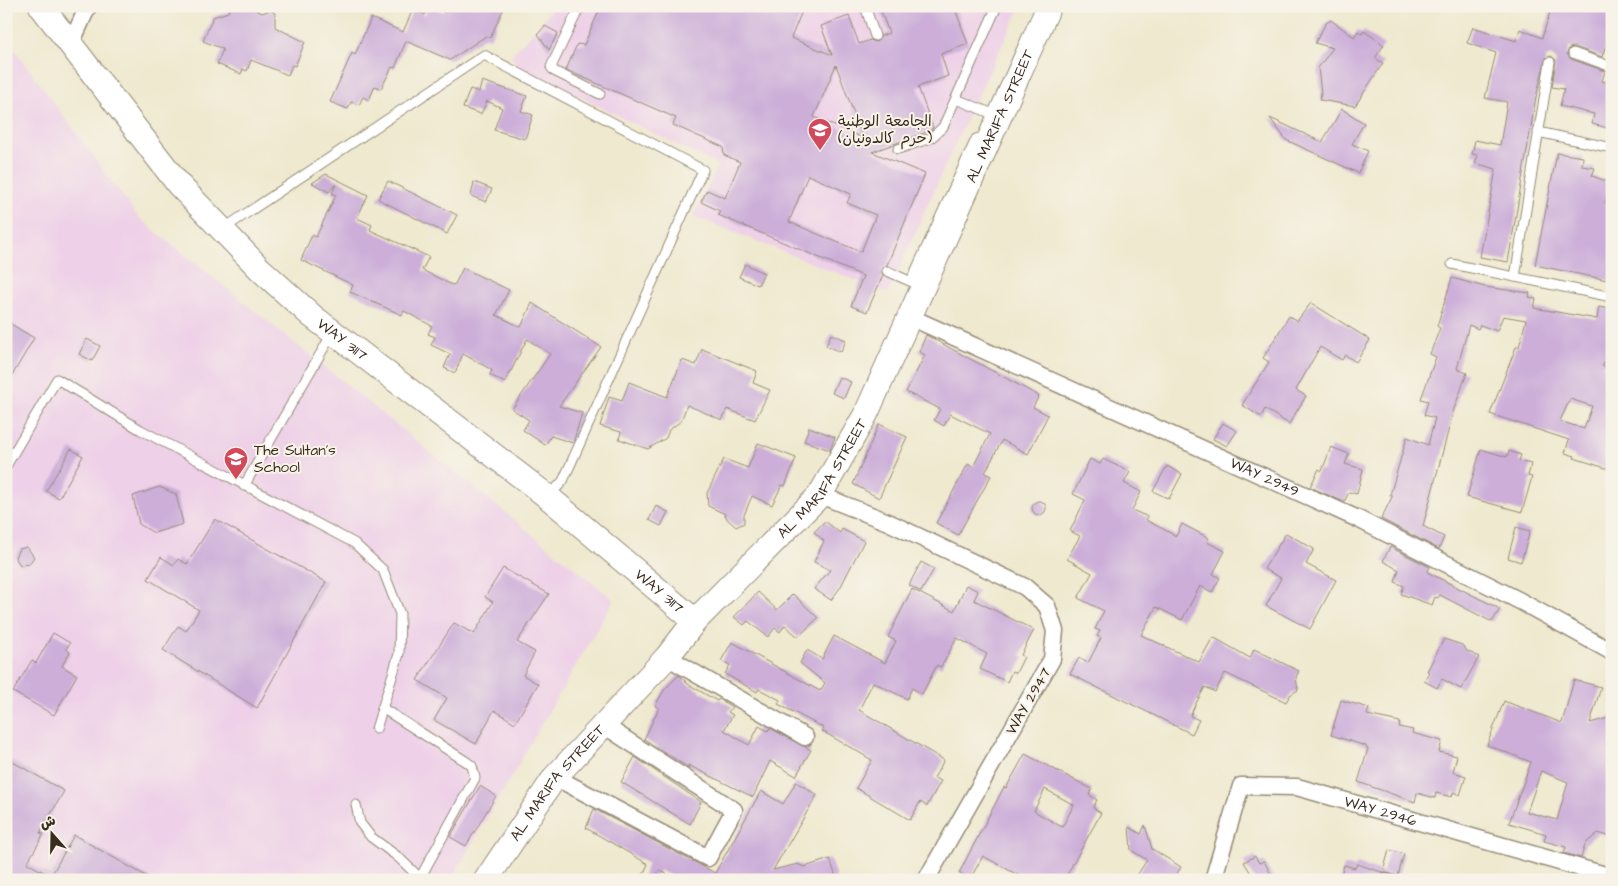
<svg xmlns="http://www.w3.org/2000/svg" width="1618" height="886" font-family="'Architects Daughter','Playpen Sans Arabic',sans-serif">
<rect width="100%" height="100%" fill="#f7f3e8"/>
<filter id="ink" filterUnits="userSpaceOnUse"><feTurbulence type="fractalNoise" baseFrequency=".02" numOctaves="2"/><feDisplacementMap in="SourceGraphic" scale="10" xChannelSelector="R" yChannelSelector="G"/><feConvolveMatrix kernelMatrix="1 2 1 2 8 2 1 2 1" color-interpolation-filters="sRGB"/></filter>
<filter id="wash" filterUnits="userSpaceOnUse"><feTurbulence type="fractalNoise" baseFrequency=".0096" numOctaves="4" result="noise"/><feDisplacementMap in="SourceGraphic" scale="20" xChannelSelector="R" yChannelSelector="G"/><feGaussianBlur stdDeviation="1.12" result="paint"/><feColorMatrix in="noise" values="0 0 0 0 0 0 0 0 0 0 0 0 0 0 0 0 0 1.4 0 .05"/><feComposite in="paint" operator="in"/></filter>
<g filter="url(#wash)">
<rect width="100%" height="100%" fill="#efe9cf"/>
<g fill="#eed0e8">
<polygon points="552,6 1021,6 959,135 888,293 693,216 718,165 517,66 511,55 543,22"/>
<polygon points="6,38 138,217 614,600 451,880 6,880"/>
</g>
<g id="blocks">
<g fill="#ccaed9" fill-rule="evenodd">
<polygon points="231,6 248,6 262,13 270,10 275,13 275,27 305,42 295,66 292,65 288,75 251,60 247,71 243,69 241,74 217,64 223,49 203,41 213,17 228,12"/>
<polygon points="429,6 444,12 447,6 505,6 490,38 486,36 450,60 406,41 395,68 392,67 381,89 375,86 369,100 363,97 359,105 351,102 348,109 330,102 352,53 355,55 371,18 403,32 413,9 425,15"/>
<path d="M601 6H804L791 38 832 55 821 26 849 16 859 44 870 40 876 42 881 36 889 33 879 6H954L968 44 941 54 948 76 918 87 933 128 929 131 872 152 925 174 887 265 881 269 883 275 867 312 851 306 863 276 718 215 720 211 701 202 707 190 725 198 740 162 724 155 723 147 673 125 676 118 566 70 577 44 584 45ZM836 65 863 138 814 117ZM808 175 851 194 847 203 876 215 861 252 789 222Z"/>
<polygon points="1552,6 1612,6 1612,27 1602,57 1575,47 1569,48 1567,54 1571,59 1605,71 1602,81 1612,84 1612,129 1592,124 1594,114 1560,106 1564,89 1552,87 1556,60 1551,56 1546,58 1536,97 1508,262 1480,257 1496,169 1475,163 1478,155 1472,154 1475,140 1500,145 1507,102 1485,98 1496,53 1467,43 1473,27 1516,41 1520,29 1542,38"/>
<polygon points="1331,20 1354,37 1358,31 1362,34 1364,31 1384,45 1375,58 1383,63 1355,106 1320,100 1321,93 1318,68 1333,48 1315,43 1326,23"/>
<polygon points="545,26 558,33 549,50 538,34"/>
<polygon points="482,81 527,96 521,111 533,115 525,139 494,130 502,108 487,101 481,114 463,108 470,89 479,92"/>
<polygon points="1342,109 1364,123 1352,144 1368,151 1358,173 1286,140 1270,118 1322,142"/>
<polygon points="1557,153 1583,157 1582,166 1595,168 1592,176 1609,182 1605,203 1612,205 1612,281 1535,265"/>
<polygon points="326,174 368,195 357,218 372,225 370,230 429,257 422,270 452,285 455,284 463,268 509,290 496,315 521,327 532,303 601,347 559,406 582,413 573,443 551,436 545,445 523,430 529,420 512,409 550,354 527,339 505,383 490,375 492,370 463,354 455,373 444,368 450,354 431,345 435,337 428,334 432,326 404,311 402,315 350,292 353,285 301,260 312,235 316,237 336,195 332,193 336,184 329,192 312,183"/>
<polygon points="388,181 457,215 447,234 378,199"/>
<polygon points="474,182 492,189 486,202 471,196"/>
<polygon points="745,264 764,273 758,285 739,277"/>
<path d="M1452 278 1485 287 1530 293 1529 297 1536 299 1534 308 1597 319 1599 307 1612 309V353L1602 366 1612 369V470L1574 458 1575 456 1565 453 1569 440 1490 414 1516 347H1519L1526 320 1503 316 1497 331 1480 325 1478 329 1469 325 1457 369 1467 373 1454 409 1423 526 1444 537 1439 549 1381 519 1393 495H1390L1407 437 1428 445 1435 418 1424 415 1428 401 1421 399 1436 357 1430 354 1440 328 1437 326ZM1570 399 1592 406 1584 429 1560 421Z"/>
<polygon points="1311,303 1370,340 1356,362 1345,355 1342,360 1320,347 1296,390 1306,396 1289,424 1265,409 1261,417 1242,405 1269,362 1263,358 1289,316 1297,321"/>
<polygon points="6,321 34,338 6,386"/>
<polygon points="831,334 846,340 841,352 826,346"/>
<polygon points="926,335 1039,396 1033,407 1048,415 1028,454 1002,440 985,473 991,476 958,535 936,523 968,464 973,467 990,434 950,414 944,426 934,420 940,409 906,392 925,355 919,352"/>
<polygon points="87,339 100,346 92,361 79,354"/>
<polygon points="702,349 757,371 753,383 770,390 755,420 727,409 722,420 687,405 681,421 669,430 666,438 648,449 619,439 621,432 600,426 609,397 622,401 629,382 667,397 682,360 696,365"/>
<polygon points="839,377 851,382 844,398 832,393"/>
<polygon points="1223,423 1237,431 1227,446 1213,439"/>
<polygon points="879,424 907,437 879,498 853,484"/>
<polygon points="809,427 835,437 830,450 804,441"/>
<polygon points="758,443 796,458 785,486 782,485 772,505 752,496 744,515 744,523 736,527 727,519 725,514 708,506 707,493 724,459 748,468"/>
<polygon points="1331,447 1349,454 1345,464 1363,469 1357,494 1349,492 1344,502 1310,487 1319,469 1322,471"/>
<polygon points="71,449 83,456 59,498 46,491"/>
<polygon points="1481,449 1507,457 1509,451 1521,455 1519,461 1531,464 1528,476 1532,477 1522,512 1467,497"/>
<polygon points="1090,459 1100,464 1103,459 1130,472 1124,483 1141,492 1132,510 1148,517 1146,520 1176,536 1182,524 1209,538 1207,542 1225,551 1213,574 1220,578 1212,592 1200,586 1182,620 1156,607 1141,635 1199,662 1213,637 1250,658 1254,649 1299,671 1296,677 1298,690 1290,695 1286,702 1225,673 1215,692 1205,687 1196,703 1190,716 1199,720 1192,734 1070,674 1079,658 1088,663 1101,638 1097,636 1100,631 1095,629 1104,611 1078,598 1092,573 1067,559 1080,536 1070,531 1085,500 1073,494"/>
<polygon points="1167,466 1182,474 1169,499 1153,491"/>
<polygon points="159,487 176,494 183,524 154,533 139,524 133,496"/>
<circle cx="1039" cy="508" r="7"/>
<polygon points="656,506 668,512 661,526 649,520"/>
<polygon points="215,519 326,582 257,708 163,650 178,626 186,631 199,610 148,579 161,557 174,565 178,559 187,564"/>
<polygon points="825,521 840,533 842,529 864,541 840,588 831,600 814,589 830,570 814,562 824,541 814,532"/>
<polygon points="1516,527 1530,531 1521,562 1508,558"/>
<polygon points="1286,533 1314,549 1306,564 1336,580 1310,629 1266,606 1281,578 1264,569"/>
<polygon points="27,547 34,557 29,564 20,565 15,557 19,549"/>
<polygon points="1390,547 1430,567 1427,572 1500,609 1492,622 1440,595 1438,598 1435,597 1432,605 1401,594 1404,586 1395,582 1399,570 1383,561"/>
<polygon points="921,562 934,569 921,592 909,585"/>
<polygon points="503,568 549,594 517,642 535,652 523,675 538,684 515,723 494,710 476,744 434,720 447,698 417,680 454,623 474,634 493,602 485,597"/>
<polygon points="966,585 978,591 974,600 1034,630 1021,655 1024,657 1016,673 1012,671 1007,682 980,669 987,654 957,638 941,667 937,665 922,694 912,688 907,699 873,682 859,710 944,760 934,778 941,781 927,806 920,802 910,820 856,788 872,760 822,731 824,728 778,704 780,700 759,689 757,692 725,674 730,665 721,661 732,642 820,691 825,683 800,663 807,650 822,659 834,636 885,663 896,641 888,637 912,589 954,611"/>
<polygon points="758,592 777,610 793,594 818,618 798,637 785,625 780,632 775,628 768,637 748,621 744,625 734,617"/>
<polygon points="53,633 70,643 66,649 70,652 62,666 77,675 54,715 13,692 32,660 36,663"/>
<polygon points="1444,639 1462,645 1467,651 1479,657 1461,689 1442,679 1437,688 1424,681 1429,672 1427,671"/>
<polygon points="679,675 688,684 717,701 719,699 732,707 728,712 733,715 724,730 749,745 759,726 768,731 770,728 811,750 796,776 770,761 753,797 688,765 689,768 644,739 659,708 655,706 664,690"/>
<path d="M1574 680 1601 687 1590 723 1612 717V837L1598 833 1585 844 1581 858 1564 853 1566 847 1544 841 1546 834 1509 823 1531 762 1487 745 1504 701 1562 723ZM1541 771 1568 782 1557 820 1527 812Z"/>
<polygon points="1341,700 1369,708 1367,715 1400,722 1399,727 1413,730 1412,733 1442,741 1439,752 1457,756 1453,772 1466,776 1460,795 1453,792 1452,797 1436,793 1435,798 1417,793 1415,802 1358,782 1368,749 1366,748 1366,746 1331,735"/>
<path d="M1025 754 1092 789 1089 795 1097 800 1093 808 1101 813 1064 880H1027L983 856 970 879 959 873 1004 787 1006 788ZM1045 789 1074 805 1062 827 1034 811Z"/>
<polygon points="635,757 701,802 690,824 621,782"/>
<polygon points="6,758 64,791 40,833 44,834 27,863 51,876 74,835 153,880 6,880"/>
<polygon points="796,782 817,795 773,870 798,864 804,867 830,859 837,880 678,880 659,870 655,880 641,880 648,864 586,828 594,809 715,873 761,791 783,804"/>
<polygon points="480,786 496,796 466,846 450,837"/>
<polygon points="1145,825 1152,849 1181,867 1173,880 1134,880 1147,860 1131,850 1129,827 1141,834"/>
<polygon points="1389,850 1404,854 1398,876 1383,872"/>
<polygon points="1255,856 1259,863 1264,861 1274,880 1255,880 1244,862"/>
<polygon points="1357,864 1397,877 1396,880 1340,880 1344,865 1355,868"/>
</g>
</g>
</g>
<g filter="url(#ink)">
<use href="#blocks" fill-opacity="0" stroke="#958a76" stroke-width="1"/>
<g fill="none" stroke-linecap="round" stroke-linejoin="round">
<defs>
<g id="lane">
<polyline points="580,6 551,67 554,71 600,94"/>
<polyline points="865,6 875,36"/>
<polyline points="1573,53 1612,67"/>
<polyline points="956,99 998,116"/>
<polyline points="1538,132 1612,148"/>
<polyline points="898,149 931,138 943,127 997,6"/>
<polyline points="223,229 484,55 703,170 563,481 549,496"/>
<polyline points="1452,264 1612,297"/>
<polyline points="887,271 914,283"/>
<polyline points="1515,277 1550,62"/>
<polyline points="911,281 976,139 985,136"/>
<polyline points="6,466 57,379 141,430 354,543 383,570 400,614 399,654 376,729"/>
<polyline points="244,486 333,332"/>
<polyline points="356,805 360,823 371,837 398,857 420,878 475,778 472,766 467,762 382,708"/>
</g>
<g id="street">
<polyline points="70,46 88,6"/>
<path id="s1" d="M910 317 1358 519 1520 601 1612 652"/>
<polyline points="820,495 888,522 1025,587 1047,606 1055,631 1052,659 926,880"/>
<polyline points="667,657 805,737"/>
<polyline points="555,777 708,858 734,810 602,724"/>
<path id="s2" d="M1213 880 1241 786 1297 787 1612 877"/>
</g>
<g id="secondary">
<path id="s3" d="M41 6 179 185 261 270 312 316 548 497 695 621"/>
<path id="s4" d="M486 880 555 777 667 657 695 621 820 495 866 414 1049 6"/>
</g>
</defs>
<use href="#lane" stroke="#958a76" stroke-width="11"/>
<use href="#street" stroke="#958a76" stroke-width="19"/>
<use href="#secondary" stroke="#958a76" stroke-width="26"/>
<use href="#lane" stroke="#fff" stroke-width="9"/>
<use href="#street" stroke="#fff" stroke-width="16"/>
<use href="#secondary" stroke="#fff" stroke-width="24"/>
</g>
</g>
<defs>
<symbol id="university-pin" viewBox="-11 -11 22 30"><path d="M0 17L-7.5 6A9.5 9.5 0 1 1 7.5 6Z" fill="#d1495b" stroke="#f7f3e8"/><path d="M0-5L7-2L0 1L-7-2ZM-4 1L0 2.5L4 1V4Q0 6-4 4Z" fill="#fff"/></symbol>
<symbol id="school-pin" viewBox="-11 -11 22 30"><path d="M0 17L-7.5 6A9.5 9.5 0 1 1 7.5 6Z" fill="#d1495b" stroke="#f7f3e8"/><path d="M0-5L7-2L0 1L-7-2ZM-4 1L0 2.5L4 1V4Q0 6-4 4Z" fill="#fff"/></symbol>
</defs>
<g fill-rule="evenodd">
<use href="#university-pin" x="806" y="116" width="28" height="38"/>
<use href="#school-pin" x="222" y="445" width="28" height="38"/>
</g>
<g text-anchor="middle" stroke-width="4" stroke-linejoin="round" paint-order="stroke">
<g font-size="15" fill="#3b2a1e" stroke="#f7f3e8">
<text dy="5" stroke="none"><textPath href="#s4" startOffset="931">AL MARIFA STREET</textPath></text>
<text dy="5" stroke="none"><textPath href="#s3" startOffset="451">WAY 3117</textPath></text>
<text dy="5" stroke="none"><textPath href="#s4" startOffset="526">AL MARIFA STREET</textPath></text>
<text dy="5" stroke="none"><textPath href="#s1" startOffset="389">WAY 2949</textPath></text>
<text dy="5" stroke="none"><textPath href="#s3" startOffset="856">WAY 3117</textPath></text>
<text transform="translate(1028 701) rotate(-60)" y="5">WAY 2947</text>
<text dy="5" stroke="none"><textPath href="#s4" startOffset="121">AL MARIFA STREET</textPath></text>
<text dy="5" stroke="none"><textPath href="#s2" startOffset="241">WAY 2946</textPath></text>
</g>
<g font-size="15" fill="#3b2a1e" stroke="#f7f3e8" text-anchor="start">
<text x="838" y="126">الجامعة الوطنية<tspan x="838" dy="17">(حرم كالدونيان)</tspan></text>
<text x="254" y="455">The Sultan's<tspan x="254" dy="17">School</tspan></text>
</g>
</g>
<rect width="1618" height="886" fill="none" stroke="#f7f3e8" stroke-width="25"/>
<g transform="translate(52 834) rotate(340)" stroke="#f7f3e8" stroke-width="4" paint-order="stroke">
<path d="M0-4L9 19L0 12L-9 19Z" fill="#3b2a1e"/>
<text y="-8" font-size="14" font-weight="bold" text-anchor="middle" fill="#3b2a1e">ش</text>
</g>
</svg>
